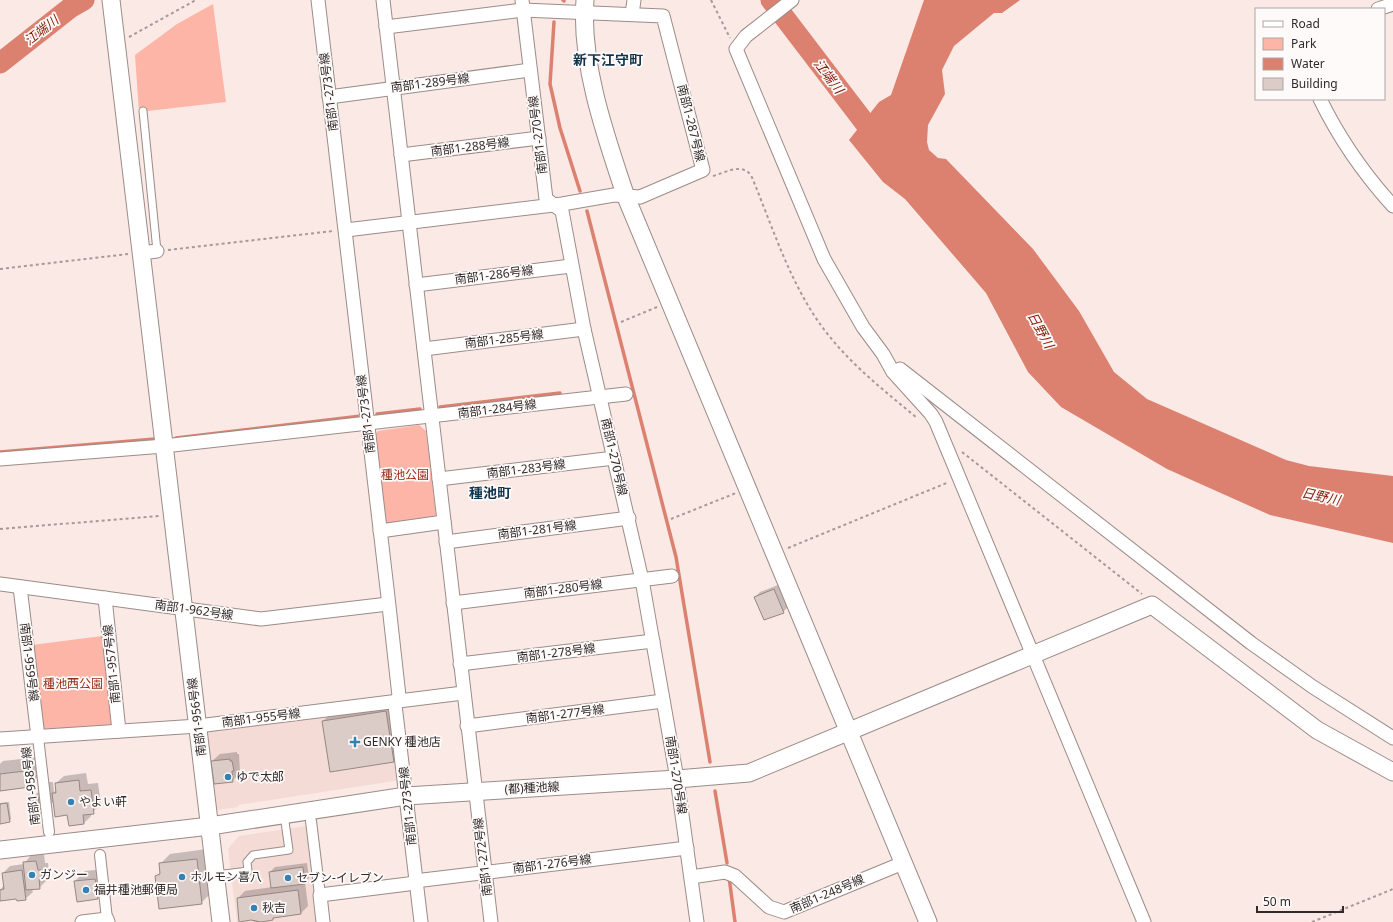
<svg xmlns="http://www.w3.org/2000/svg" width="1393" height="922" font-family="'Noto Sans','Noto Sans JP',sans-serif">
<rect width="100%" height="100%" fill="#fae9e5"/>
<g fill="#f4dbd6">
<polygon points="392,707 401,780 238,805 238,807 218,810 214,807 206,735 210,730"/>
<polygon points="306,826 318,922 237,922 228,849 239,836"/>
</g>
<g fill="#fcb5a6">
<polygon points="213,4 226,102 139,112 135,55 177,24"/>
<polygon points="419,425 426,431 436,515 431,521 390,526 385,521 374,436 378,431"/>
<polygon points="102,636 113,723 110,727 47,731 42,728 32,645"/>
</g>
<polygon fill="#dc816f" points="924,0 1020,0 1002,13 994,13 954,46 942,70 945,94 928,125 927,142 929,150 938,158 946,159 1033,249 1079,311 1114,372 1147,399 1286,460 1309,466 1393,476 1393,543 1270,515 1167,469 1061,407 1028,372 986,293 905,199 883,182 849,140 879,102 891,95"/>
<g fill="#0003">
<polygon points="778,585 788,607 783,612 755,597 760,592"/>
<polygon points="396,701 404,751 394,761 323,721 334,711"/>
<polygon points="237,752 237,754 239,754 240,773 232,781 212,761 220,754"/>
<polygon points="40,757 44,771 29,786 0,790 0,764 3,761"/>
<polygon points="86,773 88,784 98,783 101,805 91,813 91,816 84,823 68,814 54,801 40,814 29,801 49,782 53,782 54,792 57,789 56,783 64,776"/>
<polygon points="9,802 11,819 9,821 0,823 0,803"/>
<polygon points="207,849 211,893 201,903 156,876 161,872 160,864 170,854"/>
<polygon points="44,854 45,863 48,863 49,871 46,873 47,880 39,888 32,889 33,892 25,899 0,897 0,890 4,885 3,873 10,866 24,864 31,855"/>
<polygon points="307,863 309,878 305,882 308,906 301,913 276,916 273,919 254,922 238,898 245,891 272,887 270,872 275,867"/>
<polygon points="105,869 107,888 97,898 75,881 85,871"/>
</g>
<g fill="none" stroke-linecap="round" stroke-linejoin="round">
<g stroke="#dc816f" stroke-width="3.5">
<polyline points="563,0 564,1"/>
<polyline points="554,22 550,84 560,128 580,191"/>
<polyline points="587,211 676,557 710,762"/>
<polyline points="440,407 560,393"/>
<polyline points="377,414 420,409"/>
<polyline points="176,438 361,416"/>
<polyline points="0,452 155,439"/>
<polyline points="715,791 727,863"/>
<polyline points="729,877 735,922"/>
</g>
<g stroke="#dc816f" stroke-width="21">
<polyline points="771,0 881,144"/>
<polyline points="0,63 70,8 84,0"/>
</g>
</g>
<g fill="#dcccc8" stroke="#968783">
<polygon points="774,589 784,613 764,620 754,597"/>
<polygon points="386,711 394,762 330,772 322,721"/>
<polygon points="230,759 230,761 232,761 234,771 232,771 233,782 214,784 211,761"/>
<polygon points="25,771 26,777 29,776 30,787 0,791 0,774"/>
<polygon points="79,780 80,791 91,790 94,814 83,815 84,824 69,826 67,815 55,817 52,793 56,793 55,783"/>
<polygon points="38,796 41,815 33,816 32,812 29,812 28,801 34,800 33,797"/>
<polygon points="7,803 10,822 0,824 0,804"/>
<polygon points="197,859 202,904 159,909 155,876 160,874 159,863"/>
<polygon points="36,861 38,870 41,870 42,879 39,879 40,889 26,890 23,862"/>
<polygon points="303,867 305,884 271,888 269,872"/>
<polygon points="22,870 26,900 17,901 16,899 0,901 0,890 4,889 2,873"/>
<polygon points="95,879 98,899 77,902 74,881"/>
<polygon points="298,890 301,914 273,918 273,920 261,922 251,920 239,922 237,898"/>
</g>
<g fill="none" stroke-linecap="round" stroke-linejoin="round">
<defs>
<g id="service">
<polyline points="143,111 157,251"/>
<polyline points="216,875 248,871 247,862 253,855 289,850 284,815"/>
</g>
<g id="pedestrian">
<polyline points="38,737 49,832"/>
<polyline points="311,821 320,895"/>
<polyline points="100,855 107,919"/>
</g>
<g id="minor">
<polyline points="318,0 388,597 399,696 395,705 421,922"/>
<polyline points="383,0 491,922"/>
<polyline points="522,0 546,199 562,211 584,329 642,580 677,779 697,922"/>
<polyline points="792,0 746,36 736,49 824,259 863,327 883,354 893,372 931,414 936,422 1144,922"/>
<polyline points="1378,9 1393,4"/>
<polyline points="632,14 634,0"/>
<polyline points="329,97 530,70"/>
<path d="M1320 99C1339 138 1364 174 1393 206"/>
<polyline points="401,155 539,138"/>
<polyline points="346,230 562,204 614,195 640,197 703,170 663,16 523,10 386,27"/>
<polyline points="141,253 157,251"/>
<polyline points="416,285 571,266"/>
<polyline points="424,349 584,329"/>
<polyline points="900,369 1251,643 1313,687 1393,738"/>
<polyline points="0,459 164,446 626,394"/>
<polyline points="439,479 614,458"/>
<polyline points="380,531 444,522"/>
<polyline points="446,542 629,518"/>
<polyline points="0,584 261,619 388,604"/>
<polyline points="20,587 38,737"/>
<polyline points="105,598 119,731"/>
<polyline points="453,603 672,576"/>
<polyline points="460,664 653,641"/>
<polyline points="467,726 663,701"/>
<polyline points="0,739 198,726 463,693"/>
<polyline points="691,877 725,872 735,876 769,907 784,912 903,863"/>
<polyline points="82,922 107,919 108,922"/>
<polyline points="323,922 320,895 408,884 423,880 687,848"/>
</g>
<g id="tertiary">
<polyline points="111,0 221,922"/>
<path d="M585 0C580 64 606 137 626 197L928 922"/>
<polyline points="0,850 210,826 406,796 677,779 749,773 1152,605 1317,730 1393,772"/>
</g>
</defs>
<use href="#service" stroke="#9b8c88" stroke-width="9"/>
<use href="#pedestrian" stroke="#9b8c88" stroke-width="12"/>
<use href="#minor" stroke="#9b8c88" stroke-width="15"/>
<use href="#tertiary" stroke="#9b8c88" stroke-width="19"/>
<g stroke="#a69996" stroke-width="2" stroke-dasharray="3 3" stroke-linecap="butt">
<polyline points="711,0 730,38"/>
<polyline points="129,37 196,0"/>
<path d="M713 176C727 172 741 163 751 175 774 230 792 291 830 337 855 368 886 392 917 418"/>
<polyline points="168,250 333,231"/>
<polyline points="0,269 128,254"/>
<polyline points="621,322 657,307"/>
<polyline points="962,452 1142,594"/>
<polyline points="671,519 736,493"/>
<polyline points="0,529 159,516"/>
<polyline points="788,548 949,482"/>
<polyline points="1312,922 1393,889"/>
</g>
<use href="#service" stroke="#fff" stroke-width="7"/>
<use href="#pedestrian" stroke="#fff" stroke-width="10"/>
<use href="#minor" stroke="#fff" stroke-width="13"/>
<use href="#tertiary" stroke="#fff" stroke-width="17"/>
</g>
<g fill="#3681b4" stroke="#fdfaf9" stroke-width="1.5">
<path d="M353 736h4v4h4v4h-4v4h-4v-4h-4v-4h4z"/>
<circle cx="228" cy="777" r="4"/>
<circle cx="71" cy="802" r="4"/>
<circle cx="32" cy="875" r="4"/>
<circle cx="182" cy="877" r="4"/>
<circle cx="288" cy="878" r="4"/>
<circle cx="86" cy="890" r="4"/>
<circle cx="254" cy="908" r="4"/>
</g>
<g text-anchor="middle" stroke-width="3.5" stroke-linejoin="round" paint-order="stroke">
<g font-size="12" fill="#312a29" stroke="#fdfaf9">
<text transform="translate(430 83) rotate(-7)" y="4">南部1-289号線</text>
<text transform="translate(329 92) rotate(-97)" y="4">南部1-273号線</text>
<text transform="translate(691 123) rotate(76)" y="4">南部1-287号線</text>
<text transform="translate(538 135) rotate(-97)" y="4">南部1-270号線</text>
<text transform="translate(470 147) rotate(-7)" y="4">南部1-288号線</text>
<text transform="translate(494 275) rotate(-7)" y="4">南部1-286号線</text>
<text transform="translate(504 339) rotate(-7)" y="4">南部1-285号線</text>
<text transform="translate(497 409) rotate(-7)" y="4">南部1-284号線</text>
<text transform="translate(366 414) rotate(-97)" y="4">南部1-273号線</text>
<text transform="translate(614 457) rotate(77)" y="4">南部1-270号線</text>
<text transform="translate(526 469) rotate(-7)" y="4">南部1-283号線</text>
<text transform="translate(537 530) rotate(-7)" y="4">南部1-281号線</text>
<text transform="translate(563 589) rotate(-7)" y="4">南部1-280号線</text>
<text transform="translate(194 610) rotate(8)" y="4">南部1-962号線</text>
<text transform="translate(556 653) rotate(-7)" y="4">南部1-278号線</text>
<text transform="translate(29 662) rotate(83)" y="4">南部1-959号線</text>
<text transform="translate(112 664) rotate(-96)" y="4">南部1-957号線</text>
<text transform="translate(565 714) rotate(-7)" y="4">南部1-277号線</text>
<text transform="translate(197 717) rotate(-97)" y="4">南部1-956号線</text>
<text transform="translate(261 718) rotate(-7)" y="4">南部1-955号線</text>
<text transform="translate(676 775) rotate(81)" y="4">南部1-270号線</text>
<text transform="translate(31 786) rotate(-97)" y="4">南部1-958号線</text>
<text transform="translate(532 788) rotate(-3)" y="4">(都)種池線</text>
<text transform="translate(408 806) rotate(-96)" y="4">南部1-273号線</text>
<text transform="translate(483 857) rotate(-97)" y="4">南部1-272号線</text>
<text transform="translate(552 864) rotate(-7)" y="4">南部1-276号線</text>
<text transform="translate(827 894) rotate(-23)" y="4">南部1-248号線</text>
</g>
<g font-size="12" fill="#992c1b" stroke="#fdfaf9">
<text x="405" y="479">種池公園</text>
<text x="73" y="688">種池西公園</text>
</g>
<g font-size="12" fill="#312a29" stroke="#fdfaf9" text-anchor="start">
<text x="363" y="746">GENKY 種池店</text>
<text x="236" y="781">ゆで太郎</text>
<text x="79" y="806">やよい軒</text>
<text x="40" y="879">ガンジー</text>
<text x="190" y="881">ホルモン喜八</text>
<text x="296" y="882">セブン-イレブン</text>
<text x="94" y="894">福井種池郵便局</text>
<text x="262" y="912">秋吉</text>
</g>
<g font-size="13" font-style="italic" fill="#851705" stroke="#fdfaf9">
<text transform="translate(41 30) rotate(-38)" y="5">江端川</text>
<text transform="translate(829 76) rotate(53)" y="5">江端川</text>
<text transform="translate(1041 330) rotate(61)" y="5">日野川</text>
<text transform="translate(1321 496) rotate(12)" y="5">日野川</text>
</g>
<g font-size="14" font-weight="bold" fill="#0f344c" stroke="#fdfaf9">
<text x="608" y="65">新下江守町</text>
<text x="490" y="498">種池町</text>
</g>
</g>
<rect x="1255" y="8" width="130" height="92" fill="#fdfaf9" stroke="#aba7a6"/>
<rect x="1263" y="21" width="20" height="6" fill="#ffffff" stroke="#aba7a6"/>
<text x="1291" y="28" font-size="12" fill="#312a29">Road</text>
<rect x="1263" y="38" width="20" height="12" fill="#fcb5a6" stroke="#aba7a6"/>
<text x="1291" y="48" font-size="12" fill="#312a29">Park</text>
<rect x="1263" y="58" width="20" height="12" fill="#dc816f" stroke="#aba7a6"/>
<text x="1291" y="68" font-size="12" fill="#312a29">Water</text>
<rect x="1263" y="78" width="20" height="12" fill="#dcccc8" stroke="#aba7a6"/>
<text x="1291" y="88" font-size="12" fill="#312a29">Building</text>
<path d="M1257 906v6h86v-6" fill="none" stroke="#312a29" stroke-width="2"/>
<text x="1263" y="906" font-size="12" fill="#312a29" stroke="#fdfaf9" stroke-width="3" paint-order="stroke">50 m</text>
</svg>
